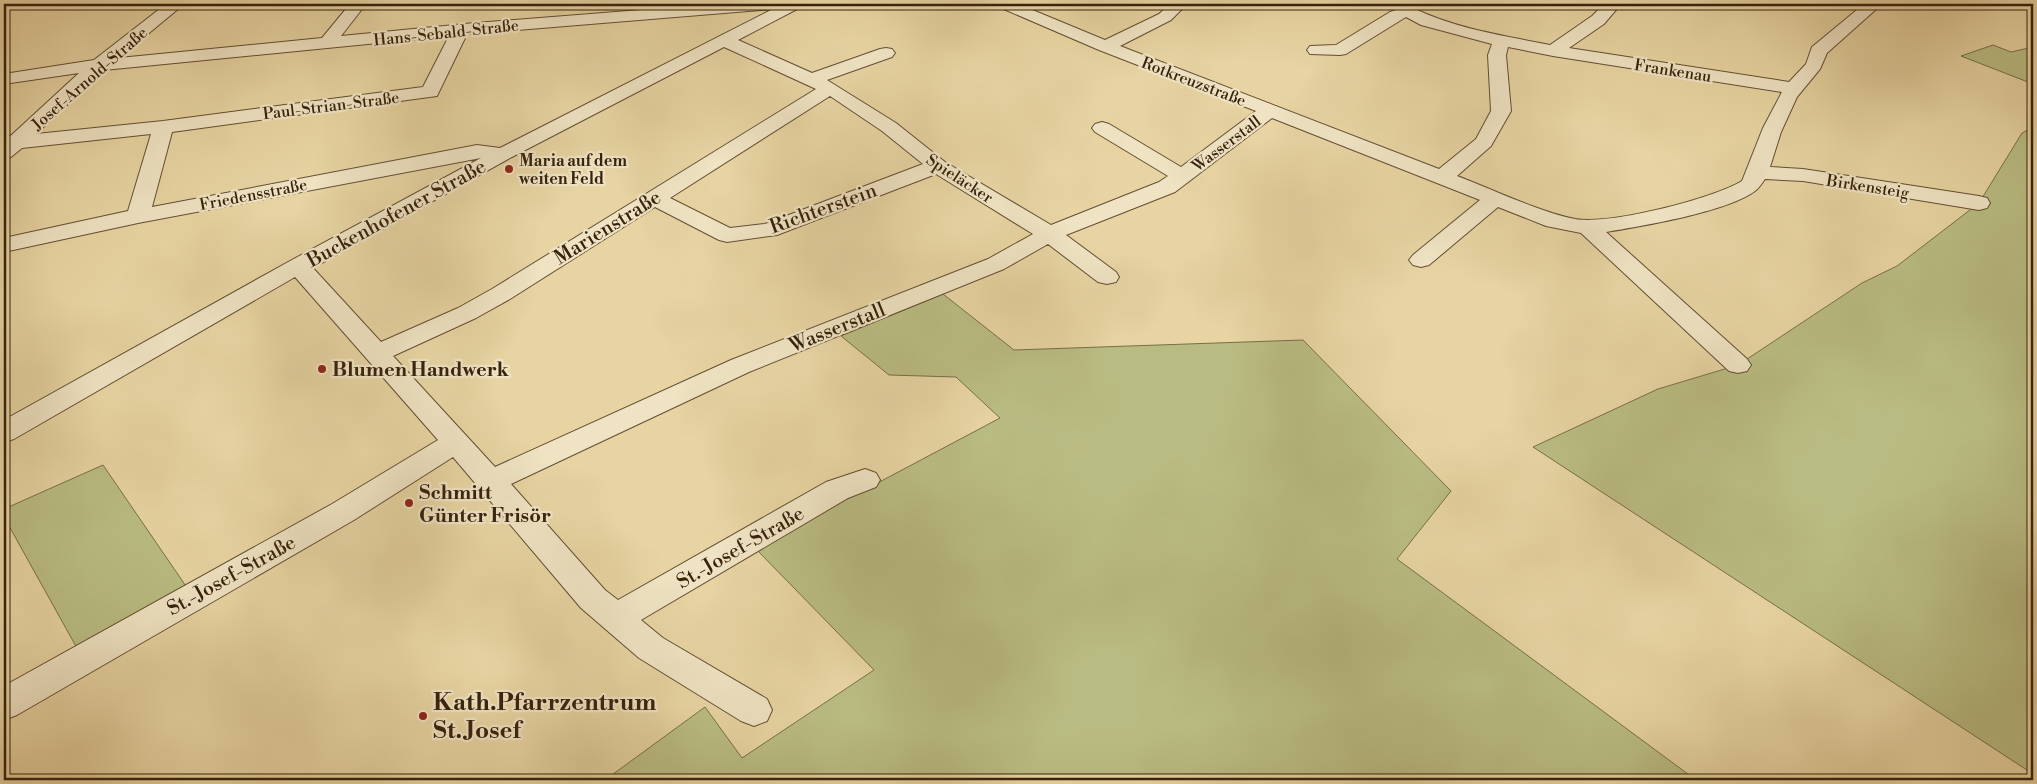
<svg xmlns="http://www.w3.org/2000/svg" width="2037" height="784" font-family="'Libre Bodoni',serif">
<rect width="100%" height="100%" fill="#e7d4a2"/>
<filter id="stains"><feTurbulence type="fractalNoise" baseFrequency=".004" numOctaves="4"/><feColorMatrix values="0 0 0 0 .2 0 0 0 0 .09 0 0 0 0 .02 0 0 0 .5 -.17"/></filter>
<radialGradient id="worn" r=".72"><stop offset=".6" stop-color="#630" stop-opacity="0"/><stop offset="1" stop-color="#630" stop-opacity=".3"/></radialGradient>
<g fill="#b9bc82" stroke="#786f48">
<polygon points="1993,45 2011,52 2033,47 2033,84 1961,56"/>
<polygon points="2033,127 2033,774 1533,447 1658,389 1738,365 1862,283 1897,266 1979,203 2022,133"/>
<polygon points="943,294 1014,350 1303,340 1451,491 1397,559 1696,780 605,780 705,707 742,758 874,670 755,548 1000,418 956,377 889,375 841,336"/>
<polygon points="103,465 190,592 78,650 4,517 4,509"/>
</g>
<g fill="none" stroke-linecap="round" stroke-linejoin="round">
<defs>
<path id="minor" d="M166 4H184L119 58 322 38 350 4H366L341 36 475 23 717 4H803L801 7 738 40 812 73 880 49 886 48 892 49 895 53 892 57 827 80 896 123 945 162 1051 225 1159 182 1168 176 1095 132 1092 128 1095 124 1102 122 1109 124 1181 167 1256 111 1099 50 999 7 997 4H1018L1105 40 1159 14 1170 4H1187L1171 20 1120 46 1439 169 1476 139 1491 111 1488 55 1492 44 1421 25 1406 17 1346 54 1340 55 1310 54 1307 50 1310 46 1336 45 1390 12 1399 9 1400 4H1416L1415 9C1457 29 1505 36 1550 45L1592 16 1604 4H1621L1604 24 1569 48 1789 82 1806 64 1812 47 1864 4H1882L1827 53 1820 69 1797 97 1781 132 1770 167 1803 169 1979 196 1987 198 1990 203 1987 208 1979 210 1803 181 1765 179C1762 183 1759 188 1755 191 1727 212 1642 226 1606 232L1747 359 1751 365 1747 371 1738 373 1729 371 1581 233 1546 226 1498 207 1429 265 1421 267 1413 265 1409 260 1413 255 1480 200 1272 118 1175 192 1066 235 1116 272 1119 277 1116 282 1107 284 1098 282 1048 244 1004 269 749 372 511 484 605 590 618 600 826 482 865 469 876 473 880 480 876 487 848 498 641 620 663 638 767 699 772 710 767 721 754 726 741 721 639 658 581 608 453 457 354 520 17 715 4 720V686L332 504 438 440 295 277 14 439 4 442V420L290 261 481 158 138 223 4 252V238L128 211 151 134 22 148 11 157 4 159V142L79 73 4 84V74L94 60ZM773 9 500 148 477 145 152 207 172 132 437 96 467 34ZM449 36 423 87 163 121 36 134 104 70ZM724 47 816 89 492 289 458 308 381 342 313 268 510 158ZM1508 47 1553 56 1782 92 1763 128 1742 181C1712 199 1610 225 1575 219 1539 212 1492 189 1457 176L1491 146 1511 111 1506 55ZM830 96 882 131 923 164 765 224 730 228 670 198ZM936 174 1033 234 988 259 731 360 495 467 393 356 476 318 510 299 655 207 719 240 727 242 777 235Z"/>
</defs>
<use href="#minor" stroke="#634e33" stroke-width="2"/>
<use href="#minor" fill="#efe3c3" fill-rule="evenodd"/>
</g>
<g fill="#8f2418" stroke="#efe3c3" stroke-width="2">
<circle cx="509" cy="169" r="5"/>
<circle cx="322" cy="369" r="5"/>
<circle cx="409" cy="503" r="5"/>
<circle cx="423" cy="716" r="5"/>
</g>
<g text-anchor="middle" stroke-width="4.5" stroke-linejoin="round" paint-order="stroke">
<g font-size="16" fill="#37220e" stroke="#efe3c3">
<text transform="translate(446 32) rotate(-6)" y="6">Hans-Sebald-Straße</text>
<text transform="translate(1673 70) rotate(9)" y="6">Frankenau</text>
<text transform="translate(89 78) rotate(-41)" y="6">Josef-Arnold-Straße</text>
<text transform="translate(1194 81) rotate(21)" y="6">Rotkreuzstraße</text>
<text transform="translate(331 105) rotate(-7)" y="6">Paul-Strian-Straße</text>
<text transform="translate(1226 143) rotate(-37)" y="6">Wasserstall</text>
<text transform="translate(960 178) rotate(33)" y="6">Spieläcker</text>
<text transform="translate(1868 186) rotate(9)" y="6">Birkensteig</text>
<text transform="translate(253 194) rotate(-11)" y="6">Friedensstraße</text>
</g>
<g font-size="16" font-weight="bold" fill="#37220e" stroke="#efe3c3" text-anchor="start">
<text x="519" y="166">Maria auf dem<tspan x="519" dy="18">weiten Feld</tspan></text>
</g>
<g font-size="20" fill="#37220e" stroke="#efe3c3">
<text transform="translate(823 208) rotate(-20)" y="7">Richterstein</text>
<text transform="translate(396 213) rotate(-29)" y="7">Buckenhofener Straße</text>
<text transform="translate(607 227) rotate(-32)" y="7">Marienstraße</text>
<text transform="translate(837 327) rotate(-22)" y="7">Wasserstall</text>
<text transform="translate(740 547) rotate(-30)" y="7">St.-Josef-Straße</text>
<text transform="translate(231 575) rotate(-29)" y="7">St.-Josef-Straße</text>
</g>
<g font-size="20" font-weight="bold" fill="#37220e" stroke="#efe3c3" text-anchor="start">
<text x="332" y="376">Blumen Handwerk</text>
<text x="419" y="499">Schmitt<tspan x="419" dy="23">Günter Frisör</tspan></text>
</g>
<g font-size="24" font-weight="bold" fill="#37220e" stroke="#efe3c3" text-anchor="start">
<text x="433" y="710">Kath.Pfarrzentrum<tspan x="433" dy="28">St. Josef</tspan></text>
</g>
</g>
<rect width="2037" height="784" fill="none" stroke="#e7d4a2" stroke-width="20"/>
<rect x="5" y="5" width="2027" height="774" fill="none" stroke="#37220e" stroke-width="2.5"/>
<rect x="10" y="10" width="2017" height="764" fill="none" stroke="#37220e"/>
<rect width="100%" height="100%" filter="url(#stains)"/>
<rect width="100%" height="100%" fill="url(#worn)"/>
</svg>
